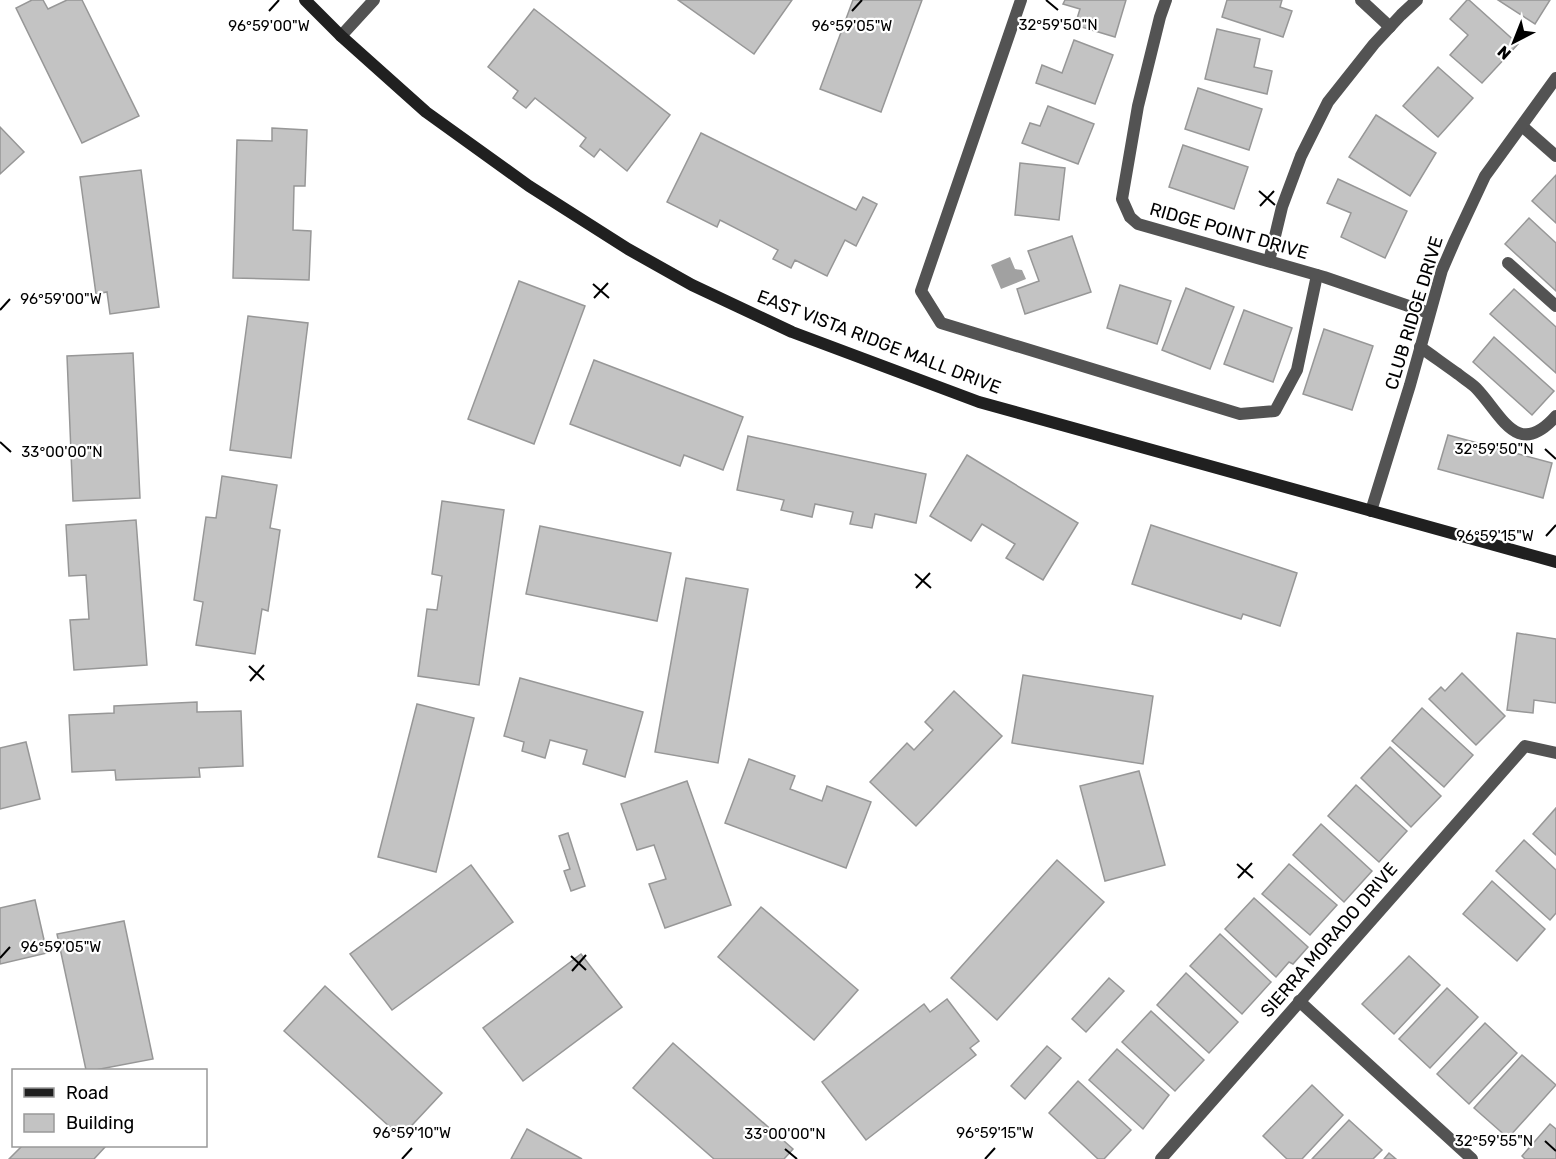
<svg xmlns="http://www.w3.org/2000/svg" width="1556" height="1159" font-family="Rubik,sans-serif">
<rect width="100%" height="100%" fill="#fff"/>
<polygon fill="#a1a1a1" points="1010,257 1015,269 1022,270 1026,279 1001,289 991,265"/>
<g fill="#c3c3c3" stroke="#979797" stroke-width="1.5">
<polygon points="32,0 43,0 48,9 67,0 82,0 139,116 82,143 16,8"/>
<polygon points="678,0 792,0 754,54"/>
<polygon points="853,0 922,0 881,112 820,89"/>
<polygon points="1065,0 1126,0 1115,37 1075,25 1080,9 1063,4"/>
<polygon points="1227,0 1282,0 1280,7 1292,11 1283,37 1222,17"/>
<polygon points="1467,0 1469,0 1518,44 1482,83 1450,55 1468,35 1450,19"/>
<polygon points="1498,0 1550,0 1535,24"/>
<polygon points="534,9 670,115 627,171 600,149 594,157 580,146 586,138 535,98 526,108 513,98 518,91 488,67"/>
<polygon points="1217,29 1260,39 1254,67 1272,71 1267,94 1205,79"/>
<polygon points="1074,40 1113,55 1095,104 1036,83 1042,65 1062,73"/>
<polygon points="1438,67 1473,98 1438,137 1403,106"/>
<polygon points="1198,88 1262,109 1249,150 1185,129"/>
<polygon points="1048,106 1094,124 1078,164 1022,143 1030,123 1040,126"/>
<polygon points="1376,115 1436,153 1410,196 1349,157"/>
<polygon points="0,127 24,152 0,174"/>
<polygon points="272,128 307,130 305,186 294,186 293,230 311,231 309,280 233,278 237,140 272,141"/>
<polygon points="701,133 856,210 863,197 877,204 856,246 845,240 827,276 795,260 791,268 773,259 778,250 720,220 717,227 667,202"/>
<polygon points="1183,145 1248,167 1234,209 1169,187"/>
<polygon points="1020,163 1065,168 1059,220 1015,215"/>
<polygon points="141,170 159,307 110,314 107,292 96,294 80,177"/>
<polygon points="1556,175 1556,223 1532,201"/>
<polygon points="1338,179 1407,211 1385,258 1341,237 1351,213 1327,203"/>
<polygon points="1529,218 1556,243 1556,291 1505,244"/>
<polygon points="1072,236 1091,292 1025,314 1017,289 1039,281 1028,251"/>
<polygon points="519,281 585,306 534,444 468,419"/>
<polygon points="1120,285 1171,301 1157,344 1107,328"/>
<polygon points="1186,288 1234,307 1210,369 1162,350"/>
<polygon points="1514,289 1556,327 1556,373 1490,314"/>
<polygon points="1244,310 1292,328 1273,382 1224,364"/>
<polygon points="248,316 308,323 291,458 230,450"/>
<polygon points="1324,329 1373,346 1352,410 1303,394"/>
<polygon points="1494,337 1554,391 1532,415 1473,362"/>
<polygon points="133,353 140,498 73,501 67,356"/>
<polygon points="594,360 743,417 723,470 684,455 680,466 570,424"/>
<polygon points="1448,435 1552,463 1543,498 1438,469"/>
<polygon points="748,436 926,474 916,523 875,514 872,528 850,524 853,512 815,504 812,517 781,510 784,500 737,490"/>
<polygon points="967,455 1078,523 1043,580 1006,558 1015,544 982,524 971,541 930,516"/>
<polygon points="222,476 277,485 270,528 280,530 268,611 262,609 255,654 196,645 203,602 194,600 206,517 216,518"/>
<polygon points="442,501 504,510 479,685 418,676 427,609 437,610 442,576 432,574"/>
<polygon points="136,520 147,665 74,670 70,620 89,619 86,575 69,576 66,525"/>
<polygon points="1151,525 1297,573 1280,626 1243,614 1241,619 1132,584"/>
<polygon points="540,526 671,553 657,621 526,594"/>
<polygon points="686,578 748,589 718,763 655,752"/>
<polygon points="1517,633 1556,639 1556,703 1534,700 1533,713 1507,710"/>
<polygon points="1462,673 1505,716 1476,745 1429,699 1441,687 1445,691"/>
<polygon points="1023,675 1153,696 1143,764 1012,743"/>
<polygon points="520,678 643,712 625,777 583,764 587,750 550,740 545,758 522,751 524,742 504,736"/>
<polygon points="954,691 1002,736 916,826 870,782 907,743 914,750 933,730 925,722"/>
<polygon points="197,702 197,712 241,711 243,766 199,768 200,777 116,780 115,770 72,772 69,715 114,713 114,706"/>
<polygon points="417,704 474,718 436,872 378,857"/>
<polygon points="1422,708 1473,755 1444,787 1392,741"/>
<polygon points="26,742 40,799 0,809 0,748"/>
<polygon points="1390,747 1441,796 1411,827 1361,778"/>
<polygon points="749,759 795,776 790,789 822,801 827,786 871,802 846,868 725,823"/>
<polygon points="1139,771 1165,865 1105,881 1080,786"/>
<polygon points="687,781 731,905 665,928 649,884 666,879 654,845 637,850 621,804"/>
<polygon points="1356,785 1407,831 1379,862 1328,816"/>
<polygon points="1556,808 1556,855 1533,834"/>
<polygon points="1321,824 1372,871 1344,902 1293,855"/>
<polygon points="568,833 585,886 571,891 564,871 570,869 559,836"/>
<polygon points="1524,840 1556,870 1556,913 1550,920 1496,871"/>
<polygon points="1057,860 1104,902 997,1020 951,978"/>
<polygon points="1289,864 1337,905 1310,935 1262,894"/>
<polygon points="471,865 513,922 392,1010 350,954"/>
<polygon points="1492,881 1545,929 1517,961 1463,914"/>
<polygon points="1254,898 1308,947 1293,964 1289,962 1276,977 1225,929"/>
<polygon points="35,900 47,953 0,964 0,908"/>
<polygon points="761,907 858,990 814,1040 718,957"/>
<polygon points="124,921 153,1059 95,1070 86,1070 57,934"/>
<polygon points="1220,934 1271,982 1242,1014 1190,966"/>
<polygon points="581,954 622,1007 523,1081 483,1028"/>
<polygon points="1409,956 1440,985 1394,1034 1362,1004"/>
<polygon points="1186,973 1238,1022 1209,1053 1157,1005"/>
<polygon points="1109,978 1124,991 1086,1032 1072,1019"/>
<polygon points="325,986 442,1093 401,1137 284,1031"/>
<polygon points="1447,988 1478,1017 1430,1068 1399,1039"/>
<polygon points="947,999 979,1041 970,1048 976,1055 866,1140 822,1082 924,1004 930,1012"/>
<polygon points="1151,1011 1204,1060 1175,1091 1122,1042"/>
<polygon points="1485,1023 1517,1053 1469,1104 1437,1074"/>
<polygon points="673,1043 793,1149 784,1159 714,1159 633,1088"/>
<polygon points="1047,1046 1061,1058 1025,1099 1011,1086"/>
<polygon points="1117,1049 1169,1095 1143,1129 1089,1080"/>
<polygon points="1522,1055 1556,1085 1508,1138 1474,1108"/>
<polygon points="1078,1081 1131,1130 1104,1159 1098,1159 1049,1113"/>
<polygon points="1312,1085 1343,1115 1302,1159 1287,1159 1263,1136"/>
<polygon points="1349,1120 1382,1150 1373,1159 1312,1159"/>
<polygon points="1550,1124 1556,1129 1556,1159 1525,1159 1522,1156"/>
<polygon points="527,1129 582,1159 511,1159"/>
<polygon points="22,1146 106,1146 94,1159 9,1159"/>
<polygon points="1389,1153 1396,1159 1384,1159"/>
</g>
<g fill="none" stroke-linecap="round" stroke-linejoin="round">
<g stroke="#535353" stroke-width="12">
<polyline points="1021,0 921,291 941,323 1240,414 1275,411 1297,370 1317,275"/>
<polyline points="1361,0 1390,27"/>
<polyline points="1269,261 1282,207 1301,156 1328,102 1374,44 1401,15 1417,0"/>
</g>
<g stroke="#535353" stroke-width="12">
<polyline points="1166,0 1160,17 1138,106 1122,199 1130,217 1138,224 1324,277 1429,313"/>
<polyline points="341,36 374,0"/>
<polyline points="1522,126 1556,156"/>
<polyline points="1508,263 1556,306"/>
<path d="M1420 347C1433 356 1445 365 1458 374 1464 379 1471 383 1476 388 1502 415 1517 460 1556 416"/>
<polyline points="1371,511 1410,385 1442,270 1455,240 1485,176 1556,78"/>
<polyline points="1299,1001 1472,1159"/>
<polyline points="1161,1159 1525,746 1556,753"/>
</g>
<polyline stroke="#202020" stroke-width="12" points="305,0 341,36 426,112 529,186 628,249 692,285 792,332 979,402 1556,562"/>
</g>
<path fill="none" stroke="#000" stroke-width="2" d="M1046 0 1058 10M269 11 279 0M852 11 862 0M1259 191 1275 205M1260 206 1274 191M593 284 609 298M594 298 608 283M0 310 10 299M0 442 11 452M1545 449 1556 459M1546 536 1556 525M915 574 931 588M916 588 930 573M249 666 264 680M250 681 264 665M1237 864 1253 878M1238 878 1252 863M571 956 586 970M0 958 10 947M572 971 586 955M1545 1141 1556 1151M785 1149 797 1159M402 1159 412 1148M985 1159 995 1148"/>
<g text-anchor="middle" stroke-width="4.5" stroke-linejoin="round" paint-order="stroke">
<g font-size="18" fill="#000" stroke="#fff">
<text transform="translate(1229 231) rotate(16)" y="6">RIDGE POINT DRIVE</text>
<text transform="translate(1414 313) rotate(-73)" y="6">CLUB RIDGE DRIVE</text>
<text transform="translate(879 342) rotate(21)" y="6">EAST VISTA RIDGE MALL DRIVE</text>
<text transform="translate(1329 940) rotate(-49)" y="6">SIERRA MORADO DRIVE</text>
</g>
</g>
<g font-size="15" text-anchor="middle" fill="#000" stroke="#fff" stroke-width="4.5" stroke-linejoin="round" paint-order="stroke">
<text x="1058" y="30">32°59'50"N</text>
<text x="269" y="31">96°59'00"W</text>
<text x="852" y="31">96°59'05"W</text>
<text x="61" y="304">96°59'00"W</text>
<text x="1494" y="454">32°59'50"N</text>
<text x="62" y="457">33°00'00"N</text>
<text x="1495" y="541">96°59'15"W</text>
<text x="61" y="952">96°59'05"W</text>
<text x="412" y="1138">96°59'10"W</text>
<text x="995" y="1138">96°59'15"W</text>
<text x="785" y="1139">33°00'00"N</text>
<text x="1494" y="1146">32°59'55"N</text>
</g>
<rect x="12" y="1069" width="195" height="78" fill="#ffffff" stroke="#999999" stroke-width="1.5"/>
<rect x="24" y="1088" width="30" height="9" fill="#202020" stroke="#999999" stroke-width="1.5"/>
<text x="66" y="1099" font-size="18" fill="#000000">Road</text>
<rect x="24" y="1114" width="30" height="18" fill="#c3c3c3" stroke="#999999" stroke-width="1.5"/>
<text x="66" y="1129" font-size="18" fill="#000000">Building</text>
<g transform="translate(1514 42) rotate(222)" stroke="#ffffff" stroke-width="4.5" paint-order="stroke">
<path d="M0-4.5L10 22L0 15L-10 22Z" fill="#000000"/>
<text y="-9" font-size="16" font-weight="bold" text-anchor="middle" fill="#000000">N</text>
</g>
</svg>
